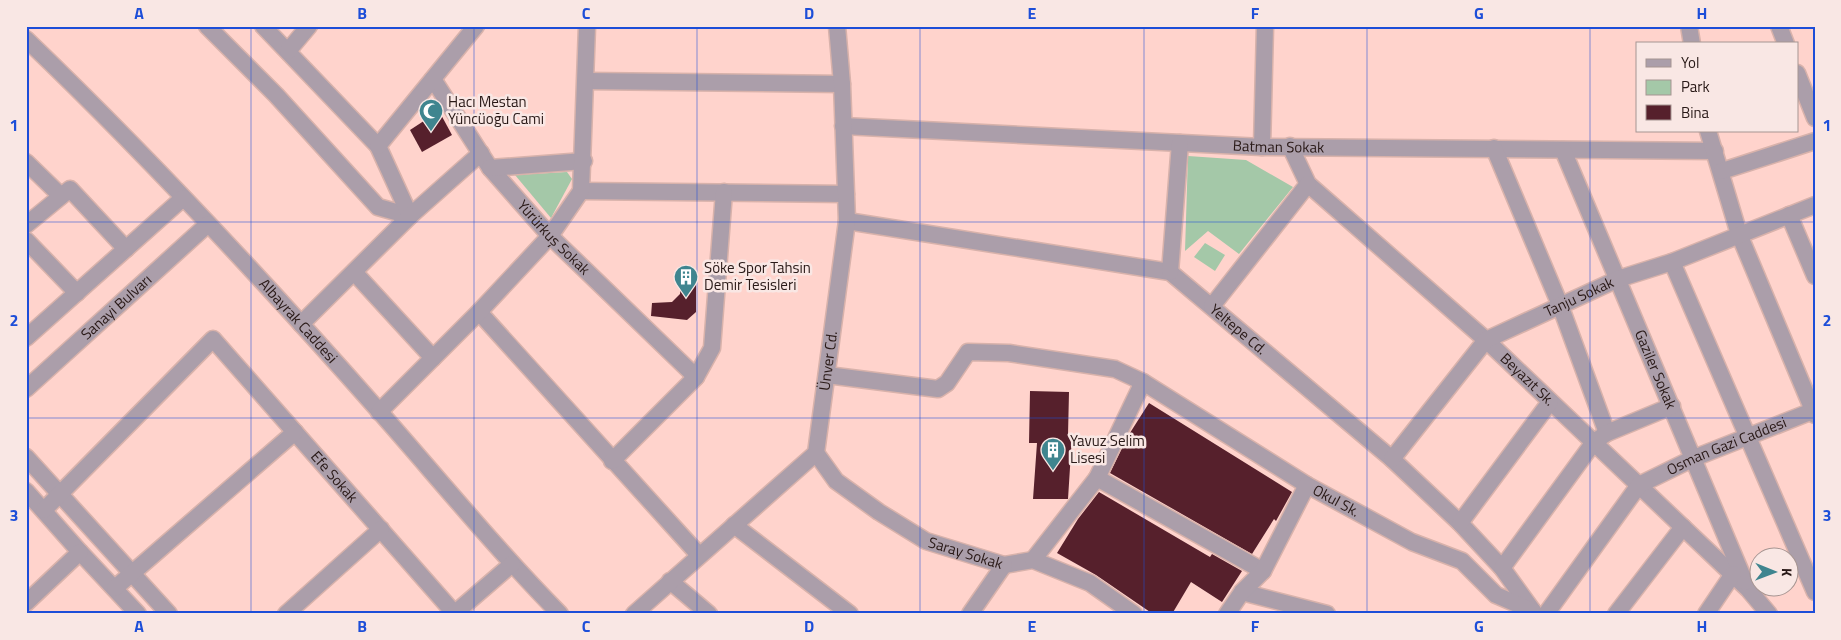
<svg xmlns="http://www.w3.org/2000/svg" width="1841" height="640" font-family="'Titillium Web',sans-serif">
<rect width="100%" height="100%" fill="#ffd3cc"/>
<g fill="#a4c8a8">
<polygon points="1188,156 1246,160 1293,187 1239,254 1208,231 1185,251"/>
<polygon points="567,172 572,179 551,218 515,175"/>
<polygon points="1205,243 1225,255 1215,271 1194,257"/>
</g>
<g fill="#56202c">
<polygon points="439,111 452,135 422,152 410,130"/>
<polygon points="696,276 696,312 687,320 651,316 652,303 672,302 680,294 682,278"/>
<polygon points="1030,391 1069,392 1068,435 1072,436 1068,499 1033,499 1037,443 1029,443"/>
<polygon points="1149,403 1292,492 1276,521 1274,519 1252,554 1110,473 1128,436"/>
<polygon points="1099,492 1210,557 1212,554 1242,571 1222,602 1191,582 1172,614 1153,614 1096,575 1057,553 1078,519"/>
</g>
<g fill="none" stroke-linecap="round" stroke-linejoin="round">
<defs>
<g id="minor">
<polyline points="207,26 276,95 378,207 410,216"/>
<polyline points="263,26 378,146 410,216"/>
<polyline points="1689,26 1692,44"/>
<polyline points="1779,26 1786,44"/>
<path id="s1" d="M26 39C149 157 266 283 379 411 439 479 496 549 560 614"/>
<polyline points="288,51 309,26"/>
<polyline points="1797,73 1815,118"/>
<path id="s2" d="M433 79 490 168 550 236 696 377"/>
<polyline points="586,81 842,84"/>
<path id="s3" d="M843 126 1262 147 1715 151"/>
<polyline points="1708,131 1739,234 1815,415"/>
<polyline points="378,146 476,26"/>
<path id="s4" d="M1290 146 1308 184 1486 340 1748 589 1769 614"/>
<polyline points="1262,147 1265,26"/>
<polyline points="1494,148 1560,305 1607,433"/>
<path id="s5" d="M1563 150 1745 582"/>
<polyline points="26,162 61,196"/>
<polyline points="490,168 584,161"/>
<polyline points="1722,171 1815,141"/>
<polyline points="581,191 846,194"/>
<polyline points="1789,215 1815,276"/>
<path id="s6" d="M847 221 1170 272 1392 459 1460 523 1502 568 1533 611"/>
<polyline points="26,225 70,189 126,249"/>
<polyline points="26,240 77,293"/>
<polyline points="1672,262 1815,592"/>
<polyline points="354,272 433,358"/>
<polyline points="1170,272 1180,143"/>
<polyline points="1212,306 1308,184"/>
<polyline points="479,312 699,555"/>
<polyline points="301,324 410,216 481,153"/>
<polyline points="26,338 183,198"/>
<path id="s7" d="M827 375 938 389 947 383 968 352 1009 353 1115 369 1143 382 1307 485 1412 542 1462 561 1496 595 1533 611"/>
<path id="s8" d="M26 389 208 224"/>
<polyline points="379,412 479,312 550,236 581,191 587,26"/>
<path id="s9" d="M816 453 836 481 879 512 926 541 1004 565 1033 560 1090 583 1134 614"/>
<polyline points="26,457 169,614"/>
<path id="s10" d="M1392 459 1486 340 1618 279 1672 262 1815 205"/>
<polyline points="612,461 696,377 712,348 724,192"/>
<polyline points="1097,478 1263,571"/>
<polyline points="26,491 80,552 138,614"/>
<path id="s11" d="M44 510 213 339 455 614"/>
<polyline points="1460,523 1550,402"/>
<polyline points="734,525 850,614"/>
<polyline points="1033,560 1097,478 1143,382"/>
<polyline points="1502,568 1594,442 1607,433 1672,406"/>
<polyline points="670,581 709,614"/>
<polyline points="115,588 295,432"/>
<polyline points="1242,592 1327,614"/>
<polyline points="26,603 80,552"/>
<polyline points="286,614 381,529"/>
<polyline points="454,614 512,564"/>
<path id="s12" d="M634 614 816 453 847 221 842 84 837 26"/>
<polyline points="970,614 1004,565"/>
<polyline points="1227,614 1242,592 1263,571 1307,485"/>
<path id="s13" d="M1546 614 1639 485 1694 458 1815 410"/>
<polyline points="1616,614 1683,527"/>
<polyline points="1706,614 1733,574"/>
</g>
</defs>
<use href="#minor" stroke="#d8b2ab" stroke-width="19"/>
<use href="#minor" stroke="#ab9eaa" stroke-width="16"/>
</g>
<path fill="none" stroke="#1d4ed8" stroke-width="1" stroke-opacity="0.55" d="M251 26V614M474 26V614M697 26V614M920 26V614M1144 26V614M1367 26V614M1590 26V614M26 222H1815M26 418H1815"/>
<defs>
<symbol id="mosque-pin" viewBox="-11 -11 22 30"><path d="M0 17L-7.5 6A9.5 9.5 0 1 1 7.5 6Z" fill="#3f858f" stroke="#f9e7e4"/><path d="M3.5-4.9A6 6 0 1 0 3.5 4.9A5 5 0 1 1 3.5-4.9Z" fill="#fff"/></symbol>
<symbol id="building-pin" viewBox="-11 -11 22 30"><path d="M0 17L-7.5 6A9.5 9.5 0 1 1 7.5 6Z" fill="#3f858f" stroke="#f9e7e4"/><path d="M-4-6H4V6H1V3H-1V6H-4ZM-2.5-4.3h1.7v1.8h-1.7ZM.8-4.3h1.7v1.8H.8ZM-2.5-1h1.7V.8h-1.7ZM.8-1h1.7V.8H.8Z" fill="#fff"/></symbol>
</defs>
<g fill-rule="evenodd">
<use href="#mosque-pin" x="417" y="97" width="28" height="38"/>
<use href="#building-pin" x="672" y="263" width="28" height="38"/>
<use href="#building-pin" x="1039" y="436" width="28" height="38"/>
</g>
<g text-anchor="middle" stroke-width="5" stroke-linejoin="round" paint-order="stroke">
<g font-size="15" fill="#291917" stroke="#f9e7e4" text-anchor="start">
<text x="448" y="107">Hacı Mestan<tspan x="448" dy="17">Yüncüoğu Cami</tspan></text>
<text x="704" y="273">Söke Spor Tahsin<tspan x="704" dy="17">Demir Tesisleri</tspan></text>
<text x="1070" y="446">Yavuz Selim<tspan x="1070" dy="17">Lisesi</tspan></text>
</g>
<g font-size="15" fill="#291917" stroke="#f9e7e4">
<text dy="5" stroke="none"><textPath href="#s3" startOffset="436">Batman Sokak</textPath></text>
<text dy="5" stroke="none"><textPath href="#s2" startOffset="200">Yürürkuş Sokak</textPath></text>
<text dy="5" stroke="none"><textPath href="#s10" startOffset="254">Tanju Sokak</textPath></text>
<text dy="5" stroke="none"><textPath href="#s8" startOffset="122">Sanayi Bulvarı</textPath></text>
<text dy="5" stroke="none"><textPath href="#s1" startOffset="392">Albayrak Caddesi</textPath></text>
<text dy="5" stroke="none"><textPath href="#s6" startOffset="416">Yeltepe Cd.</textPath></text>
<text dy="5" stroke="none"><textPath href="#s12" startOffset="336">Ünver Cd.</textPath></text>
<text dy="5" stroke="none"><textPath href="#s5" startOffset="238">Gaziler Sokak</textPath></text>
<text dy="5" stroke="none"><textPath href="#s4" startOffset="336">Beyazıt Sk.</textPath></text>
<text dy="5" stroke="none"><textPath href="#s13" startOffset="255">Osman Gazi Caddesi</textPath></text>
<text dy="5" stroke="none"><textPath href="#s11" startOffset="424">Efe Sokak</textPath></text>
<text dy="5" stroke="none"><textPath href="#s7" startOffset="566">Okul Sk.</textPath></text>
<text dy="5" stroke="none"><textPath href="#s9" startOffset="184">Saray Sokak</textPath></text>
</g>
</g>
<rect width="1841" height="640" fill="none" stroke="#f9e7e4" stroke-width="55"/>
<rect x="1636" y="42" width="162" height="90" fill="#f9e7e4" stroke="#a69592"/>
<rect x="1646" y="59" width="25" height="8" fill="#ab9eaa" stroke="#a69592"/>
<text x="1681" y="68" font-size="15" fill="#291917">Yol</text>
<rect x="1646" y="80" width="25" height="15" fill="#a4c8a8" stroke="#a69592"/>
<text x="1681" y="92" font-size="15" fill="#291917">Park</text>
<rect x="1646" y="105" width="25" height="15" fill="#56202c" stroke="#a69592"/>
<text x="1681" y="118" font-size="15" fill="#291917">Bina</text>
<g transform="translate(1774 572) rotate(91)"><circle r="24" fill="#f9e7e4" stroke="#a69592"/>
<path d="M0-4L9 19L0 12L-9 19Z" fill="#3f858f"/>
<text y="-8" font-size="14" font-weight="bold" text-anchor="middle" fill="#291917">K</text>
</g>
<rect x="28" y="28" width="1786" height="584" fill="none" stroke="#1d4ed8" stroke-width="2"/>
<g font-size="16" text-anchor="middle" font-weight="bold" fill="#1d4ed8">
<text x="139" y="19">A</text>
<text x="362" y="19">B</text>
<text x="586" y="19">C</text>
<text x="809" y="19">D</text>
<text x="1032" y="19">E</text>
<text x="1255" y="19">F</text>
<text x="1479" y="19">G</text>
<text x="1702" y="19">H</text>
<text x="14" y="131">1</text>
<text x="1827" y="131">1</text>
<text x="14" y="326">2</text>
<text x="1827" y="326">2</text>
<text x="14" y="521">3</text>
<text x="1827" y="521">3</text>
<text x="139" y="632">A</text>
<text x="362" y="632">B</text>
<text x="586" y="632">C</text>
<text x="809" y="632">D</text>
<text x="1032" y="632">E</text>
<text x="1255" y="632">F</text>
<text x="1479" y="632">G</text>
<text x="1702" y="632">H</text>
</g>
</svg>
